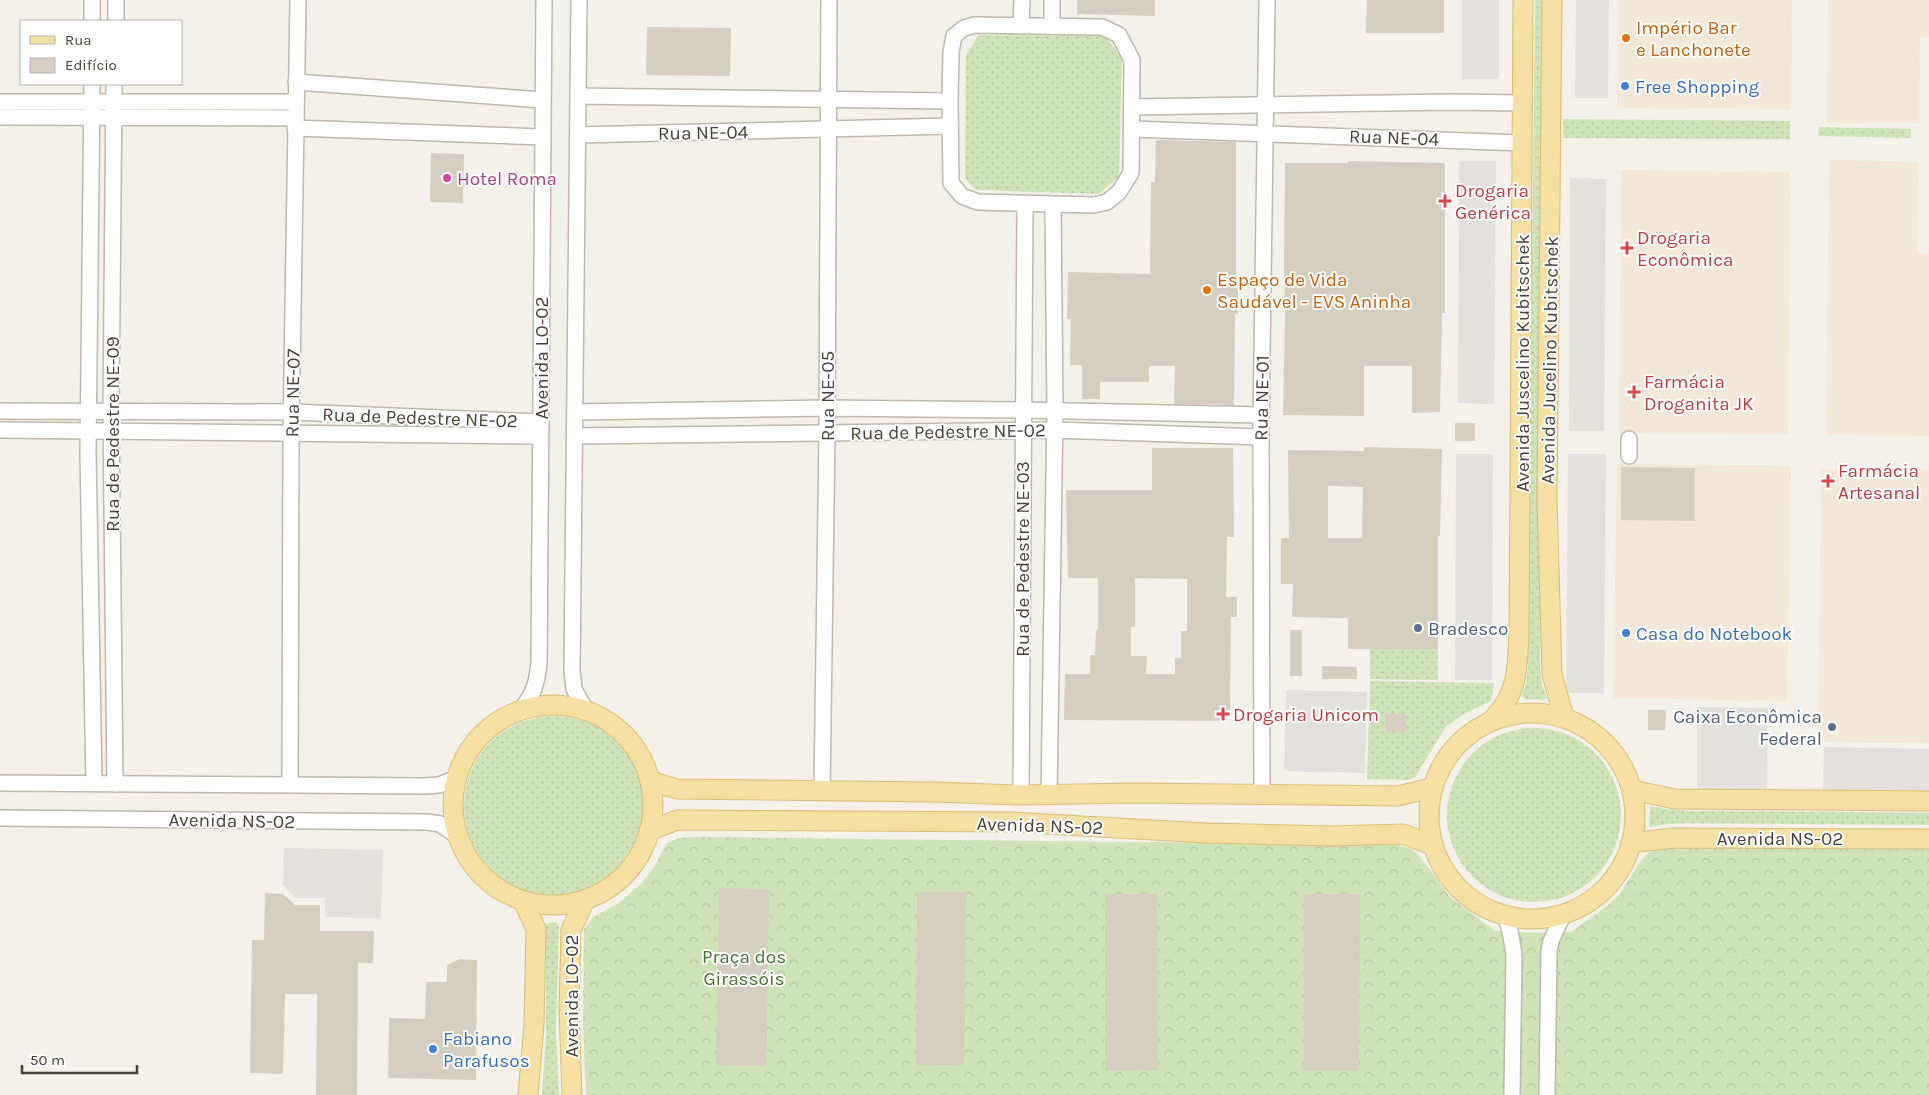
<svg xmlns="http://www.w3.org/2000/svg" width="1929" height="1095" font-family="Karla,sans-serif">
<defs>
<pattern id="grass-dots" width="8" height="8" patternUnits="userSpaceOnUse" patternTransform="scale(1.25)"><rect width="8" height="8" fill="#cee3b7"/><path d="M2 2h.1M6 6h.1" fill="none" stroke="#b2c49e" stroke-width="1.8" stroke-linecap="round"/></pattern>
<pattern id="forest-crowns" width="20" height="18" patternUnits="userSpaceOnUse" patternTransform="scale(1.25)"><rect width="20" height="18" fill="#cee3b7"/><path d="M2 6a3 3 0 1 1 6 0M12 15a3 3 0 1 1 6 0" fill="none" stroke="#b2c49e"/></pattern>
</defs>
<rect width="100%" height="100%" fill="#f3f1ea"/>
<g fill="#f3e8d7">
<polygon points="1618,0 1792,0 1791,109 1617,108"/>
<polygon points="1828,0 1929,0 1929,37 1920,37 1919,123 1827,123"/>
<polygon points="1829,160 1918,162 1917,253 1929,254 1929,436 1826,435"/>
<polygon points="1621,170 1790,172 1788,434 1619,433"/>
<polygon points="1617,464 1791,466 1787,701 1613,698"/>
<polygon points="1821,469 1929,470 1929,743 1818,742"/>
</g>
<g fill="url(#grass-dots)">
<polygon points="1535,0 1547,0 1540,668 1542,685 1547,698 1544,700 1525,699 1522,696 1526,684 1528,667"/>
<polygon points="979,35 1104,36 1122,57 1119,176 1099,194 976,190 965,179 966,55"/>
<polygon points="1563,119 1790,121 1790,139 1563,138"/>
<polygon points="1819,127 1911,129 1911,138 1818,136"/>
<polygon points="1370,648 1438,649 1438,680 1370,679"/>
<polygon points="1370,681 1494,683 1491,701 1466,713 1446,726 1415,777 1409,780 1367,779"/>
<circle cx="554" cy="806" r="90"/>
<circle cx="1534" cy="815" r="87"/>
<polygon points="1650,806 1664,809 1688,811 1929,813 1929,825 1687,823 1667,824 1651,827 1649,827 1649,824"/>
<polygon points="556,922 559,927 556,1028 559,1095 542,1095 546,1035 546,924"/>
</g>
<polygon fill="url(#forest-crowns)" points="695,837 1396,845 1409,848 1419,855 1450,897 1495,931 1545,933 1571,932 1607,906 1620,894 1641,860 1647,854 1654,850 1666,847 1929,849 1929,1095 586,1095 583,1023 584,929 593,917 619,903 641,884 654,867 667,843 679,838"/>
<g fill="#e2e1de">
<rect x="1462" y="0" width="37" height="79"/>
<polygon points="1576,0 1609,0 1608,98 1575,98"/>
<polygon points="1459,161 1496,161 1494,404 1458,403"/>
<polygon points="1570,178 1606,179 1604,431 1569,431"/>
<polygon points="1456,454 1493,454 1492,680 1455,680"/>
<polygon points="1568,454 1606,454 1604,693 1566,693"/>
<polygon points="1286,690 1367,692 1365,773 1284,771"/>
<polygon points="1697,707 1768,708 1767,790 1697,790"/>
<polygon points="1824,747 1929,749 1929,791 1823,790"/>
<polygon points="284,848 383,850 381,918 325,917 325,898 296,898 283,885"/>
</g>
<g fill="#d4cdc0" fill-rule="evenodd">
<polygon points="1077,0 1155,0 1155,16 1077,14"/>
<polygon points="1367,0 1444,0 1444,33 1366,33"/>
<polygon points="647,27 731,28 730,76 646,75"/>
<polygon points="1156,140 1236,142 1236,288 1238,288 1238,314 1235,314 1234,405 1174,404 1175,366 1149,366 1149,382 1100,382 1100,399 1082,399 1082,365 1070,365 1071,319 1067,319 1068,272 1150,274 1151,182 1155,182"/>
<polygon points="431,153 464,154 463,203 430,202"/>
<polygon points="1348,161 1445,163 1445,313 1442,313 1440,412 1412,413 1412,366 1364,366 1364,416 1283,415 1285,313 1284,263 1285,163 1348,163"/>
<rect x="1455" y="423" width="20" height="18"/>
<path d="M1364 447 1442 449 1440 536H1438V649H1348V618L1292 617 1293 584H1281V538H1289L1288 450 1364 451ZM1328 486 1363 487 1362 538H1328Z"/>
<path d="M1152 448H1233L1234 537H1227L1226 597H1237V617H1231L1230 713 1222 721 1064 720 1065 674H1090V655H1095L1096 630H1098V578H1068L1066 490H1152ZM1135 578 1187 579V631H1181V658H1175V674H1146L1147 656H1131V627H1135Z"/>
<polygon points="1621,467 1695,468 1695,521 1621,520"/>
<rect x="1290" y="630" width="12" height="46"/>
<polygon points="1322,666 1357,667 1357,679 1322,679"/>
<polygon points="1648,710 1666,710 1665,730 1648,730"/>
<polygon points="1386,714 1406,714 1405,733 1386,732"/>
<polygon points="719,888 769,889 766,1066 716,1065"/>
<polygon points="917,892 966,892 964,1065 916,1065"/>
<polygon points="265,893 283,894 295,905 320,905 320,931 374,931 373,963 358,963 357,1095 316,1095 317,994 285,994 283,1074 250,1073 252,940 264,940"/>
<polygon points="1105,894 1157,894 1158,1070 1105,1071"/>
<polygon points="1304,894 1360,894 1359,1071 1304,1071"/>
<polygon points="460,959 477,960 476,1080 388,1078 389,1018 425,1019 426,982 447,982 447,965"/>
</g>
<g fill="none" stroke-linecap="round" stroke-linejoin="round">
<defs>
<g id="minor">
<polyline points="579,0 572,670 574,689 585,709"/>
<polyline points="92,21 92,0"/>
<polyline points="116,21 116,0"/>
<polygon points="975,25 1102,27 1119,35 1132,60 1131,173 1119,192 1107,202 1093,205 978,202 962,196 951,183 950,101 951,52 954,36 964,28"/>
<polyline points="1021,26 1022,0"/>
<polyline points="1052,26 1052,0"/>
<polyline points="296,82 543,100"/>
<polyline points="92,84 88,454 94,783"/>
<polyline points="114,84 111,412 115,784"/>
<polyline points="578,96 950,101"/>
<polyline points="0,102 296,102"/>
<polyline points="1132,107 1450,102 1524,103"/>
<polyline points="0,117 295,118"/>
<polyline points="295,128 543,137"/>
<polyline points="1132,129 1523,143"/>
<polyline points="578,135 950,126"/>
<polyline points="0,411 292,412 541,422"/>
<polyline points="575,412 827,408 1023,410 1261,415"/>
<polyline points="0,430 540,436"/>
<polyline points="575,436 1054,430 1261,437"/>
<polyline points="1629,456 1629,439"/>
<path d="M520 710C534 696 537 682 539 663L544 0"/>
<polyline points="0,783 424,786 439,785 457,778"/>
<polyline points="290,785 291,433 298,0"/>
<polyline points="822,792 827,433 829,0"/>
<polyline points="1021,795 1025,204"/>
<polyline points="1049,795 1055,412 1053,205"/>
<polyline points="1262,796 1261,427 1267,0"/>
<polyline points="0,818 427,822 440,824 459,837"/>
<polyline points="1505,915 1510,931 1514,954 1512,1095"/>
<polyline points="1547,1095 1549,951 1551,941 1562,917"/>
</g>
<g id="major">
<polyline points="1552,0 1547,500 1552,674 1564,718"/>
<circle cx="553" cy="805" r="100"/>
<circle cx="1532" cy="816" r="103"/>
<path d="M1493 719C1519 692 1517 668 1519 633L1523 0"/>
<polyline points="650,781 677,789 933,792 1021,795 1134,793 1398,796 1431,788"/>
<polyline points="1632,790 1675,799 1929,801"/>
<polyline points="649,831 677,820 1011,822 1206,833 1331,836 1403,834 1432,845"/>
<polyline points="1631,843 1673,838 1929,839"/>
<polyline points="523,901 536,929 534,1025 528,1095"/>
<polyline points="572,1095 569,1008 571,930 585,900"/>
</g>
</defs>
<use href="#minor" stroke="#beb8ad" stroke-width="18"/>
<use href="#major" stroke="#d8bc73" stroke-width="21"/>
<use href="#minor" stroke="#fff" stroke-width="15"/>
<use href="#major" stroke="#f5dfa2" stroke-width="19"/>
</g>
<g fill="#e8710a" stroke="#fff" stroke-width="2">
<circle cx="1626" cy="38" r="5"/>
<circle cx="1207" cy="290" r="5"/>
</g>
<g fill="#3f7fe0" stroke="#fff" stroke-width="2">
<circle cx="1625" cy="86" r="5"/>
<circle cx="1626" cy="633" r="5"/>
<circle cx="433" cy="1049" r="5"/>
</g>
<circle fill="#d1479c" stroke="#fff" stroke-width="2" cx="447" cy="178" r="5"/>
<g fill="#e0444e" stroke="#fff" stroke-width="2">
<path d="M1442.5 193.5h5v5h5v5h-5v5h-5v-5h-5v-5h5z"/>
<path d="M1624.5 240.5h5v5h5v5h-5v5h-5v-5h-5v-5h5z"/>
<path d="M1631.5 384.5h5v5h5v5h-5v5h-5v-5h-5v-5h5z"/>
<path d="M1825.5 473.5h5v5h5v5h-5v5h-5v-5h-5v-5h5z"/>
<path d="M1220.5 706.5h5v5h5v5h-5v5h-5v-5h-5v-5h5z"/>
</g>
<g fill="#5c6f8a" stroke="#fff" stroke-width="2">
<circle cx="1418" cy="628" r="5"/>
<circle cx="1832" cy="727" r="5"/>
</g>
<g text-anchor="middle" stroke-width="4" stroke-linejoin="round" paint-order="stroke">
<g font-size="19" fill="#c56008" stroke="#fff" text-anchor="start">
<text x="1636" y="34">Império Bar<tspan x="1636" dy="22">e Lanchonete</tspan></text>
<text x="1217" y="286">Espaço de Vida<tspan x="1217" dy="22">Saudável - EVS Aninha</tspan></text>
</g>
<g font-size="19" fill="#366cbe" stroke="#fff" text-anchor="start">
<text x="1635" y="93">Free Shopping</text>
<text x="1636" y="640">Casa do Notebook</text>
<text x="443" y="1045">Fabiano<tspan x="443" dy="22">Parafusos</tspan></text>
</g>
<g font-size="19" fill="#474139" stroke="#fff">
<text transform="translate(703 132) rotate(-1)" y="7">Rua NE-04</text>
<text transform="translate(1394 137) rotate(2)" y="7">Rua NE-04</text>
<text transform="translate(541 358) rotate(-90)" y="7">Avenida LO-02</text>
<text transform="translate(1549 360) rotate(-89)" y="7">Avenida Jucelino Kubitschek</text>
<text transform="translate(1522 363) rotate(-90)" y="7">Avenida Juscelino Kubitschek</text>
<text transform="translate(292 393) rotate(-89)" y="7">Rua NE-07</text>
<text transform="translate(827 396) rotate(-90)" y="7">Rua NE-05</text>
<text transform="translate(1261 398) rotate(-89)" y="7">Rua NE-01</text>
<text transform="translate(420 417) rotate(2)" y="7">Rua de Pedestre NE-02</text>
<text transform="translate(948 431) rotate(-1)" y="7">Rua de Pedestre NE-02</text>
<text transform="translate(112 434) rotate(-90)" y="7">Rua de Pedestre NE-09</text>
<text transform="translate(1022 559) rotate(-90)" y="7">Rua de Pedestre NE-03</text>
<text transform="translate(232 820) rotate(1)" y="7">Avenida NS-02</text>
<text transform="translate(1040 825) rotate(2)" y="7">Avenida NS-02</text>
<text x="1780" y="845">Avenida NS-02</text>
<text transform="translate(571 996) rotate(-90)" y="7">Avenida LO-02</text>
</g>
<g font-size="19" fill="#b23c85" stroke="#fff" text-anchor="start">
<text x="457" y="185">Hotel Roma</text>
</g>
<g font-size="19" fill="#be3a42" stroke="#fff" text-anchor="start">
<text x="1455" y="197">Drogaria<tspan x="1455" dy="22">Genérica</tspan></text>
<text x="1637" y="244">Drogaria<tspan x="1637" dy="22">Econômica</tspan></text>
<text x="1644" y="388">Farmácia<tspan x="1644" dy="22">Droganita JK</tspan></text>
<text x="1838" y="477">Farmácia<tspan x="1838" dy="22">Artesanal</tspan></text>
<text x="1233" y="721">Drogaria Unicom</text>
</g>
<g font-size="19" fill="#4e5e75" stroke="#fff" text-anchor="start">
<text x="1428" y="635">Bradesco</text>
<text x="1822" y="723" text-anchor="end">Caixa Econômica<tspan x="1822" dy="22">Federal</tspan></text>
</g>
<g font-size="19" fill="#497331" stroke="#fff">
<text x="744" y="963">Praça dos<tspan x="744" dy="22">Girassóis</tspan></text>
</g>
</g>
<rect x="20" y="20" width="162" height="65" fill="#ffffff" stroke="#b5b3b0"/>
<rect x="30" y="36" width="25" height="8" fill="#f5dfa2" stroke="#b5b3b0"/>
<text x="65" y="45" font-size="15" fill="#474139">Rua</text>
<rect x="30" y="58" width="25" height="15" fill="#d4cdc0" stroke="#b5b3b0"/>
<text x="65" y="70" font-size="15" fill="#474139">Edifício</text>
<path d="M22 1065v8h115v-8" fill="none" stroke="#474139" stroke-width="2.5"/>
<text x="30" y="1065" font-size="15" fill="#474139" stroke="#ffffff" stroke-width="4" paint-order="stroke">50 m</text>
</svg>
